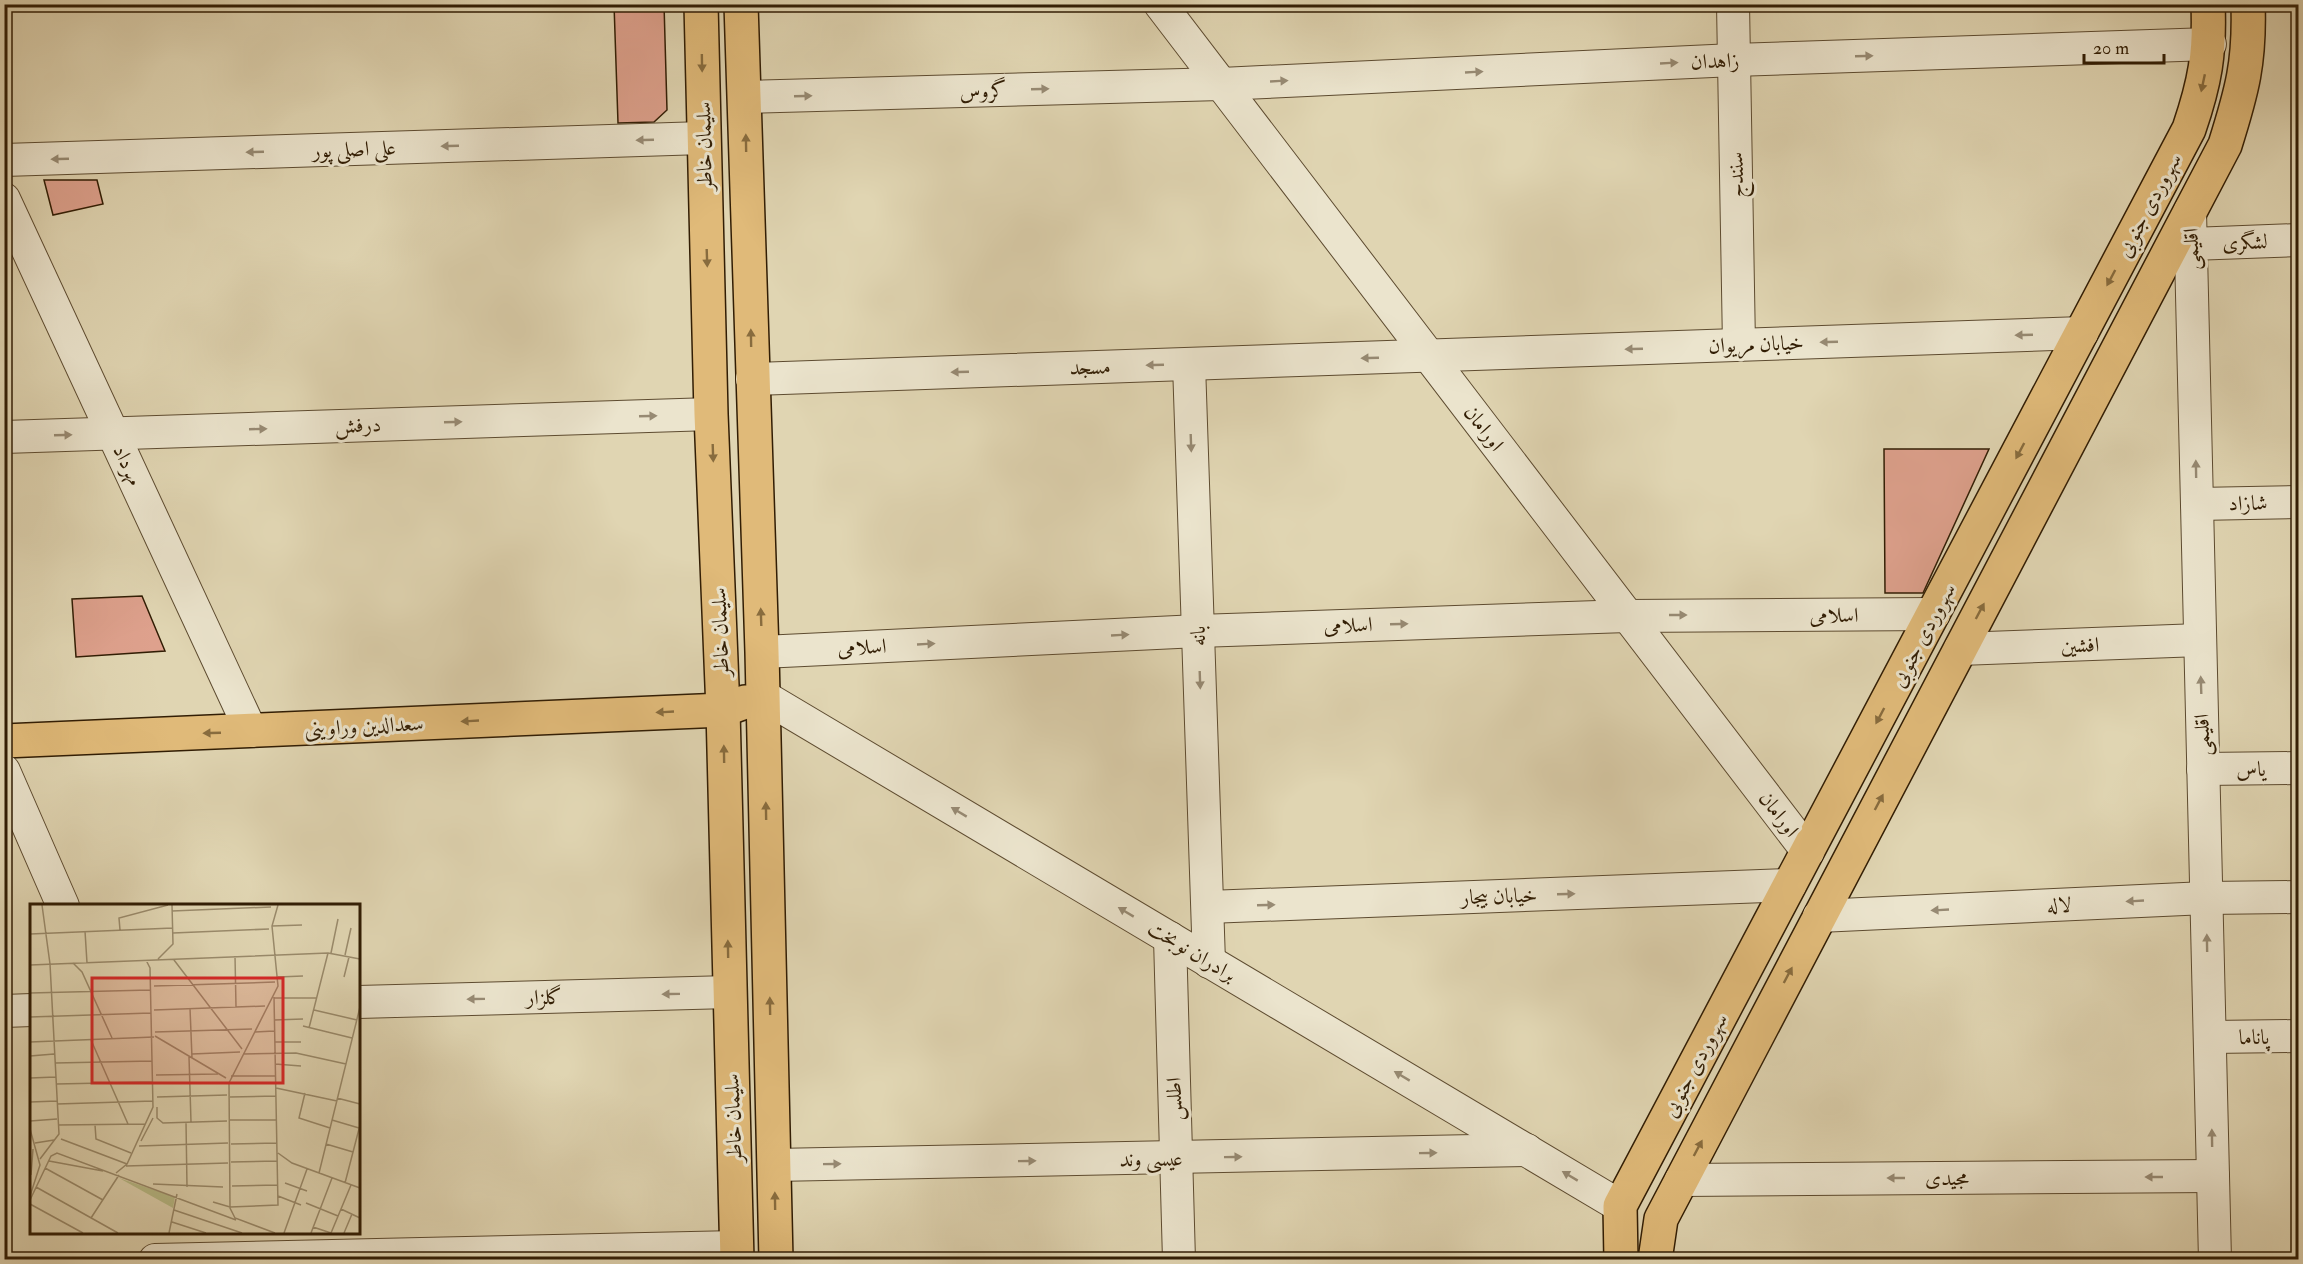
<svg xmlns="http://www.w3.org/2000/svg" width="2303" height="1264" font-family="'IM FELL Double Pica',Amiri,serif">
<rect width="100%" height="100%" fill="#e0d5b2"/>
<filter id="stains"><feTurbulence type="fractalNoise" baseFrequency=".00333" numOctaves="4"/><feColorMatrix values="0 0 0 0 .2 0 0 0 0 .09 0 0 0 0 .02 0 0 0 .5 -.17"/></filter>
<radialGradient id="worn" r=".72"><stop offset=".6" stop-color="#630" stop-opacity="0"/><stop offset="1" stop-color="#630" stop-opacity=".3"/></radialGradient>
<g fill="#dea18d" stroke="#311d04" stroke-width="1.5">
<polygon points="614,4 664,4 667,110 654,122 618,123"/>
<polygon points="44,180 97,180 103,204 53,215"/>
<polygon points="1884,449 1989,449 1923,593 1885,593"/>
<polygon points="142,596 165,651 76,657 72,599"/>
</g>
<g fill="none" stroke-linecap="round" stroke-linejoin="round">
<defs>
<g id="minor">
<polyline points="1160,4 1808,852"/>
<polyline points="1733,4 1739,345"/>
<polyline points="745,97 1221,84 1734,60 2210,44"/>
<polyline points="4,160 703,138"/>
<polyline points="4,199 251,731"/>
<polyline points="2190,211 2215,1260"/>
<polyline points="2191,244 2298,240"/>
<polyline points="1189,364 1209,962"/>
<polyline points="752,379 2082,333"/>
<polyline points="4,437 711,414"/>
<polyline points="2197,504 2298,502"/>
<polyline points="1960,649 2200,640"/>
<polyline points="762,652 1198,631 1627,616 1934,614"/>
<polyline points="763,696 1620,1206"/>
<polyline points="2203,769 2298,768"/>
<polyline points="4,771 63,906"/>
<polyline points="1208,907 1790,885"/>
<polyline points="1819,916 2206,898 2298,897"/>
<polyline points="1170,938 1179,1260"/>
<polyline points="358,1002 729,992"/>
<polyline points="4,1011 32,1010"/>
<polyline points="2210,1037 2298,1036"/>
<polyline points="774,1165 1527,1150"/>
<polyline points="1681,1180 2213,1176"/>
<polyline points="155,1260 737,1247"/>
</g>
<g id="major">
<polyline points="701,4 711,414 723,710 737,1260"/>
<polyline points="741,4 762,652 776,1260"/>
<polyline points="4,741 723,710 745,702"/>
<path d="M1621 1260 1620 1206 2189 129C2205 82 2210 54 2208 4"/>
<path d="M1655 1260 1661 1219 2225 145C2242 91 2250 62 2248 4"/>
</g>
</defs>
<use href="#minor" stroke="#5d4b30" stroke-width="34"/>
<use href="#major" stroke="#311d04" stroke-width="36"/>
<use href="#minor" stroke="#ebe4cd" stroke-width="32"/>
<use href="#major" stroke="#e0ba79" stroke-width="33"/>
</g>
<defs><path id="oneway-solid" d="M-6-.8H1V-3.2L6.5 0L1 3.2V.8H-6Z" transform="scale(1.5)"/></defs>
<g fill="#978a73">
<use href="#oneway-solid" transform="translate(1864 56) rotate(-2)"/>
<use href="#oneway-solid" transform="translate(1669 63) rotate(-3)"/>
<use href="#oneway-solid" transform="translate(1474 72) rotate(-3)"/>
<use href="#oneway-solid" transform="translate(1279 81) rotate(-3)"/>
<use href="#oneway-solid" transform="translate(1040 89) rotate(-2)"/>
<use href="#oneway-solid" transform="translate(803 96) rotate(-2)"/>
<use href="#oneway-solid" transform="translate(645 140) rotate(178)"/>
<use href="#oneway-solid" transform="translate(450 146) rotate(178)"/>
<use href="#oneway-solid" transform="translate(255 152) rotate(178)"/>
<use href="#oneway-solid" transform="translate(60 159) rotate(178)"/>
<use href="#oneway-solid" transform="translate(2024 335) rotate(178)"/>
<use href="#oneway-solid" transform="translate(1829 342) rotate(178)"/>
<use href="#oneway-solid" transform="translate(1634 349) rotate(178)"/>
<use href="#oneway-solid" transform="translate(1370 358) rotate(178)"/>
<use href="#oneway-solid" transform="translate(1155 365) rotate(178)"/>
<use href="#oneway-solid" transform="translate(960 372) rotate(178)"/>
<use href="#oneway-solid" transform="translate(648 416) rotate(-2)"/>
<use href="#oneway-solid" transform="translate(453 422) rotate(-2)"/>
<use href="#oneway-solid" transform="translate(258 429) rotate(-2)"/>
<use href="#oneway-solid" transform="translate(63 435) rotate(-2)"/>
<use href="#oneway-solid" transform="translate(1191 443) rotate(88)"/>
<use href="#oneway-solid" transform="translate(2196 469) rotate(-91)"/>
<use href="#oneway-solid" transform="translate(1678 615)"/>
<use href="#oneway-solid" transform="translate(1399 624) rotate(-2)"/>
<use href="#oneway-solid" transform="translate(1120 635) rotate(-3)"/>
<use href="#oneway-solid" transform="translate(926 644) rotate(-3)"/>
<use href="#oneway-solid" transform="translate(1200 680) rotate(88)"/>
<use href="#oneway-solid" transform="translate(2201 685) rotate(-92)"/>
<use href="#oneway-solid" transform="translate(959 812) rotate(-149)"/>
<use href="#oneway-solid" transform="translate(1566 894) rotate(-2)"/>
<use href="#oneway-solid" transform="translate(2135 901) rotate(177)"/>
<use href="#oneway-solid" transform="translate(1266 905) rotate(-2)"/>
<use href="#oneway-solid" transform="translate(1940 910) rotate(177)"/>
<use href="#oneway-solid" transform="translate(1126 912) rotate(-149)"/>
<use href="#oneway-solid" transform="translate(2207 943) rotate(-91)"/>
<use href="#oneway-solid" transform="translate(671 994) rotate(179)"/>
<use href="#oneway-solid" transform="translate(476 999) rotate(179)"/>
<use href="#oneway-solid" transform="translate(1402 1076) rotate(-149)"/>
<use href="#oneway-solid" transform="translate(2212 1138) rotate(-91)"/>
<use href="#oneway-solid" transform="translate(1428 1153) rotate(-1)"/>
<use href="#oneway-solid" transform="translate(1233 1157) rotate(-1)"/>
<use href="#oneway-solid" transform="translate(1027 1161) rotate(-1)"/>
<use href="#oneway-solid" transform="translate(832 1164) rotate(-1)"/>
<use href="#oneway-solid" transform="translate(1570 1176) rotate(-149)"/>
<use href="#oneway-solid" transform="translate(2154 1177) rotate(180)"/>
<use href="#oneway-solid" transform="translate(1896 1178) rotate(180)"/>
</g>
<g fill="#886c3e">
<use href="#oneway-solid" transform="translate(702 63) rotate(89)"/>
<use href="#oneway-solid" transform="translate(2203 83) rotate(102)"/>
<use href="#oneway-solid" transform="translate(746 143) rotate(-91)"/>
<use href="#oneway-solid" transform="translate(707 258) rotate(88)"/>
<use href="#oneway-solid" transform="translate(2111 278) rotate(118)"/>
<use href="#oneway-solid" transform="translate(751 338) rotate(-91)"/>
<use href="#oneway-solid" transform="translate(2020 451) rotate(118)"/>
<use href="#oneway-solid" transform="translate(713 453) rotate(88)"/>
<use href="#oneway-solid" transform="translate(1980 611) rotate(-62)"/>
<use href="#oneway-solid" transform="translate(761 617) rotate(-92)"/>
<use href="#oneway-solid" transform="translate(665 712) rotate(177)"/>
<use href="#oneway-solid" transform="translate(1880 716) rotate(118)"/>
<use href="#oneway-solid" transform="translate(470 721) rotate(177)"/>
<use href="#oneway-solid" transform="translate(212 733) rotate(178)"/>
<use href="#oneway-solid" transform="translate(724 754) rotate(-91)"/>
<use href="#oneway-solid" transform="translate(1879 802) rotate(-62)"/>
<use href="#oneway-solid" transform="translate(766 811) rotate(-91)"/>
<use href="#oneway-solid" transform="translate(728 949) rotate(-91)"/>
<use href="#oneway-solid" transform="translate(1788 975) rotate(-62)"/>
<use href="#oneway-solid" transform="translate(770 1006) rotate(-91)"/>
<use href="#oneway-solid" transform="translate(1698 1148) rotate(-62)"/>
<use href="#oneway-solid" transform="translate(775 1201) rotate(-91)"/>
</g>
<g text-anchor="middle" stroke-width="6" stroke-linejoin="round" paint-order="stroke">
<g font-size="21" fill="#311d04" stroke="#ebe4cd">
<text transform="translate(1715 61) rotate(-2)" y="7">زاهدان</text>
<text transform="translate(983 91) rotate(-2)" y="7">گروس</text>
<text transform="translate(704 146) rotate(-91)" y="7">سلیمان خاطر</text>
<text transform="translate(354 149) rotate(-2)" y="7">علی اصلی پور</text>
<text transform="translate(1736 175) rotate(-91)" y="7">سنندج</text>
<text transform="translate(2149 205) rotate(-62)" y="7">سهروردی جنوبی</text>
<text transform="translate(2245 242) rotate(-2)" y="7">لشگری</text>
<text transform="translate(2191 249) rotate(-91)" y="7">اقلیمی</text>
<text transform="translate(1756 344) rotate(-2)" y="7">خیابان مریوان</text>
<text transform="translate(1090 367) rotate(-2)" y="7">مسجد</text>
<text transform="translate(358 425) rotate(-2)" y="7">درفش</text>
<text transform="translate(1484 428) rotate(53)" y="7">اورامان</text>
<text transform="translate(128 465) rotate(65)" y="7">مهرداد</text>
<text transform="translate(2248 503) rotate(-1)" y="7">شازاد</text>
<text x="1834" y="622">اسلامی</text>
<text transform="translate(1348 625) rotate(-2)" y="7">اسلامی</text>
<text transform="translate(720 632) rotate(-92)" y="7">سلیمان خاطر</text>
<text transform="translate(1923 635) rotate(-62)" y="7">سهروردی جنوبی</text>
<text transform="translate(1198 636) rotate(-92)" y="7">بانه</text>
<text transform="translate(2080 645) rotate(-2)" y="7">افشین</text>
<text transform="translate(862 647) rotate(-3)" y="7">اسلامی</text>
<text transform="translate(364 726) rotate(-3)" y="7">سعدالدین وراوینی</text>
<text transform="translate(2202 735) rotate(-92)" y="7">اقلیمی</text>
<text transform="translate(2251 769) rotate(-1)" y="7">یاس</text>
<text transform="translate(1779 814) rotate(53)" y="7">اورامان</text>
<text transform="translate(1499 896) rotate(-2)" y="7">خیابان بیجار</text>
<text transform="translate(2059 905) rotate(-3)" y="7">لاله</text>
<text transform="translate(1192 951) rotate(31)" y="7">برادران نوبخت</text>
<text transform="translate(544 997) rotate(-1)" y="7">گلزار</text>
<text transform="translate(2254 1037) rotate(-1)" y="7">پاناما</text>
<text transform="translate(1695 1065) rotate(-62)" y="7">سهروردی جنوبی</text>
<text transform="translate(1174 1099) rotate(-91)" y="7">اطلس</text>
<text transform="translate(733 1118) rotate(-92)" y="7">سلیمان خاطر</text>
<text transform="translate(1151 1159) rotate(-1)" y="7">عیسی وند</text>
<text x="1947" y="1185">مجیدی</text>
</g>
</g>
<g transform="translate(30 904)">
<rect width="330" height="330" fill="#e0d5b2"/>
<path d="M89 274 145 293 143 304Z" fill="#b8bc88"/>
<path fill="none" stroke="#9a8b6c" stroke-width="1.5" d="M142 7 241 3M242 22 272 21M90 26 89 14 138 1M55 27 57 59M143 29 239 25M0 30 143 24M301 49 308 15M315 51 321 24M205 52 206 103M128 55 143 40 142 1M144 56 212 145M43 59 52 68 82 134M0 61 298 49 330 55M248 73 273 72M314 73 319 53M124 82 245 78M0 89 120 86M244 94H287M160 104 162 154M124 106 235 102M284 106 327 116M0 113 121 109M244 116 273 115M273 122 322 134M279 124 298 49M125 128 222 125M225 128 244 127M125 132 196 174M61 136 98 220M0 138 124 133M245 138H271M162 150 210 148M213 150 266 149 316 160M0 152 24 150M159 153 161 218M25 159 122 157M245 160 271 162M126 171 188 170M201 172H245M0 174 26 173M26 180 123 178M246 184 307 197M275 189 269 214 300 224M127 193 197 191M200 193 246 192M307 194 330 200M0 198 27 197M27 200 123 197M127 203V214L133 219 197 217M200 216H247M302 216 329 224M0 217 27 215M156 218 157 283M28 221 115 220M65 221 66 235 101 249M0 225 10 261 0 292M31 235 97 260M111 237 123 214M5 239 24 236M201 240 247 239M296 240 323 248M109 242 198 239M248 249 262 259 330 284M10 255 29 230 20 60 12 1M19 257 73 267M201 258 247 257M96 262 198 259M15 264 73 296M86 269 97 260 123 203 120 64 116 56M289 269 330 103M1 271 3 245M255 279 277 287M315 279 330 221M123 280 193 283M202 282 248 281M6 283 88 329M248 292 271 301M0 296 21 252 27 249 206 316M183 298 200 303 248 301 244 93M276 299 308 312M0 300 53 329M311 305 330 314M144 306 212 329M61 314 89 271M142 318 176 329M283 323 301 329M139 329 147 290M245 329 205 314 200 304 199 179 248 82 242 22 248 1M254 329 277 265M281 329 302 274M301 329 321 281M314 329 322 310"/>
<path fill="#d62828" fill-opacity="0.15" stroke="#d62828" stroke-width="3" d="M62 74H253V179H62Z"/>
<rect width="330" height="330" fill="none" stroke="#311d04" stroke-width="3"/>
</g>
<rect width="2303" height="1264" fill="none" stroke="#e0d5b2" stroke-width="24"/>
<rect x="6" y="6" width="2291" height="1252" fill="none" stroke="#311d04" stroke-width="3"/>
<rect x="12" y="12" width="2279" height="1240" fill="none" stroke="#311d04" stroke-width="1.5"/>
<path d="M2084 54v9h80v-9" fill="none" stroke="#311d04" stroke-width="3"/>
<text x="2093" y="54" font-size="18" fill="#311d04" stroke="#ebe4cd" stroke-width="4.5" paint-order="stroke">20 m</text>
<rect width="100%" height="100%" filter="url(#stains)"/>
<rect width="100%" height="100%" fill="url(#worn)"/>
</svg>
